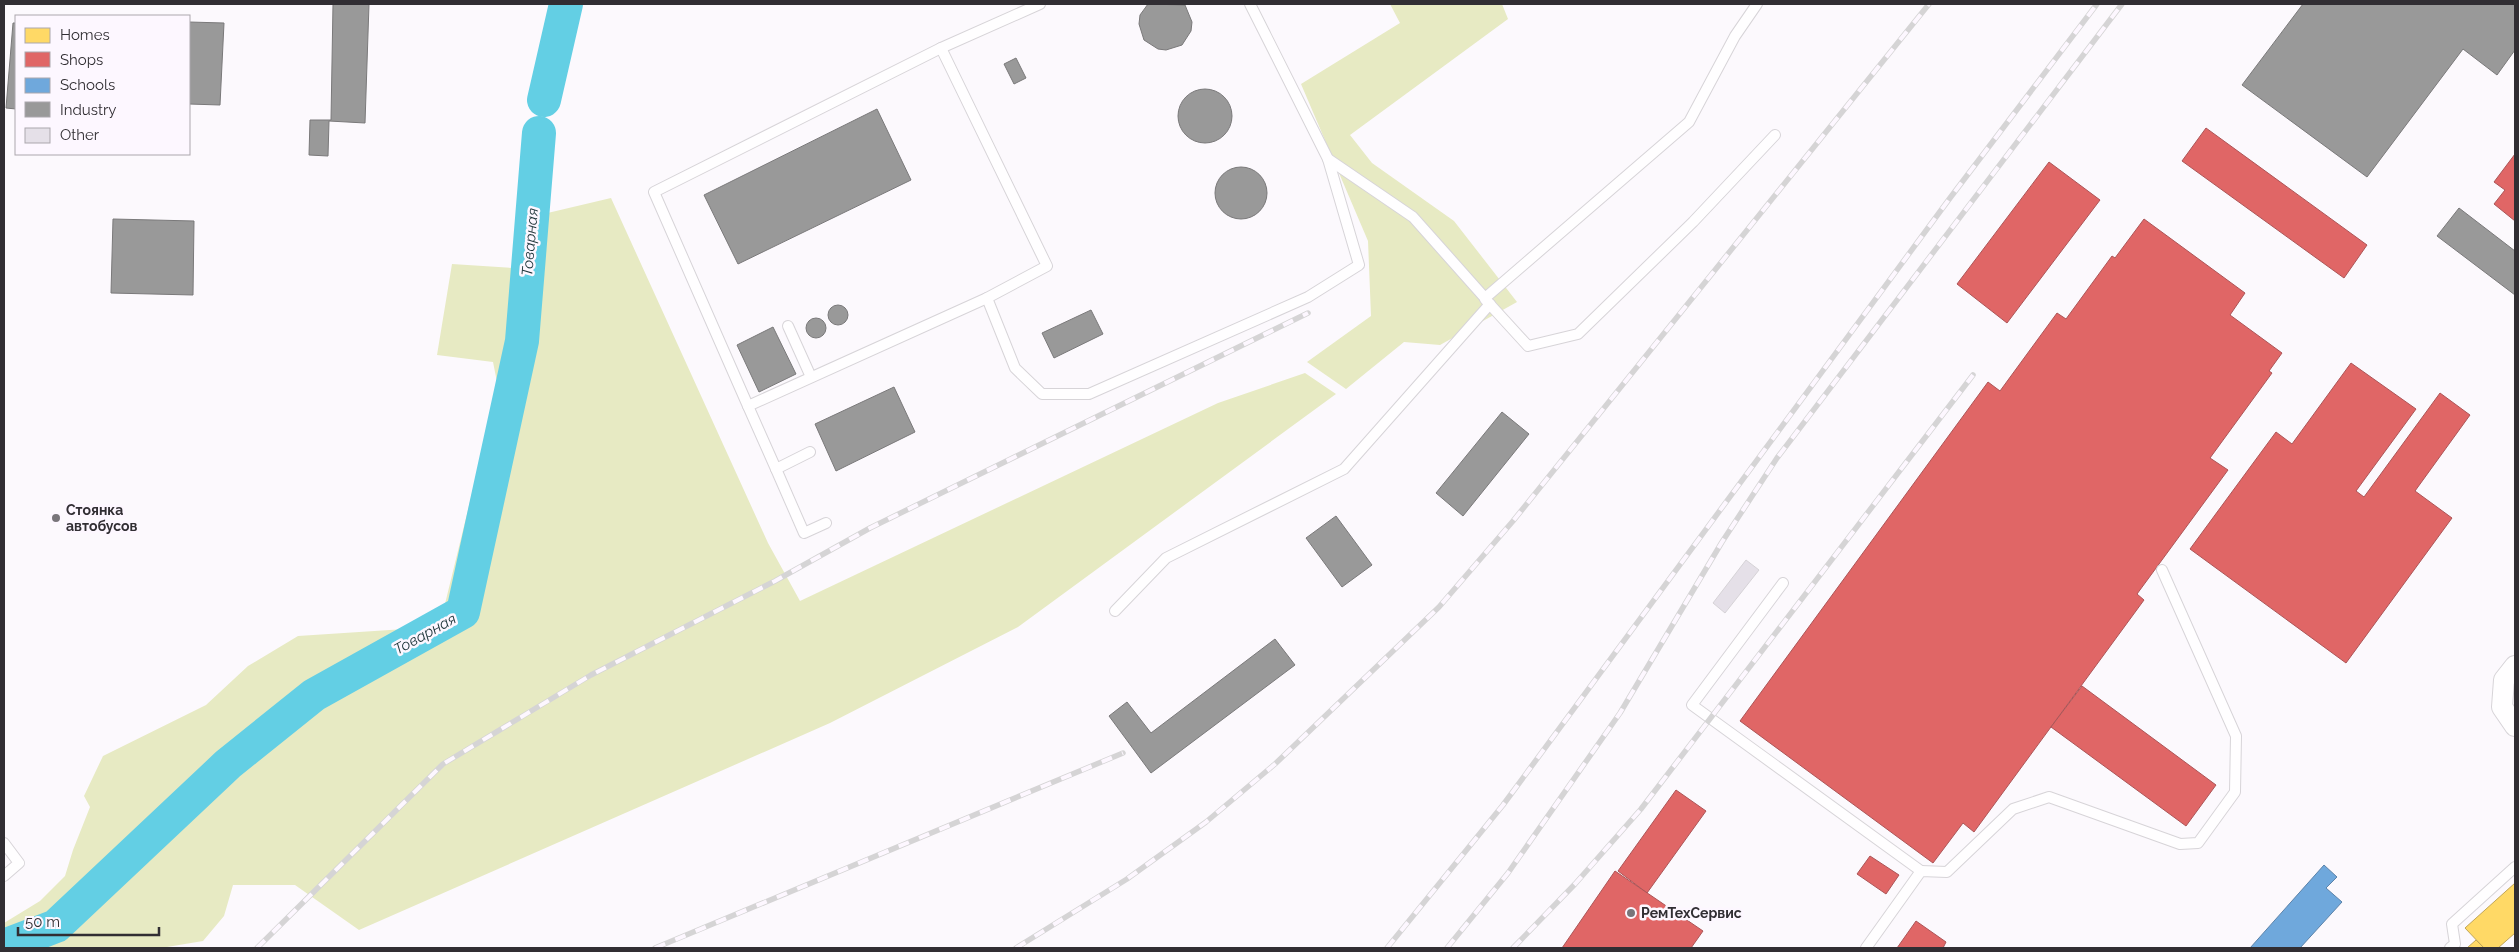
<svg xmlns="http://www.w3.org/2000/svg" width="2519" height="952" font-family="Raleway,sans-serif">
<rect width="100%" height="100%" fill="#fcf9fd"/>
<g fill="#e7eac3">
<polygon points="1390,4 1502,4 1508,19 1350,135 1372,163 1454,221 1517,302 1440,345 1404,342 1346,389 1307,362 1371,316 1368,241 1301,84 1400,23"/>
<polygon points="611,198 768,543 800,601 1218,403 1305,373 1336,394 1018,627 830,723 359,930 295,885 233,885 224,916 203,941 161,948 4,948 4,923 40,901 65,876 73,850 90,807 84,796 103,756 206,705 248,666 298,636 405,629 444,608 498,387 493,362 437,355 452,264 513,268 518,220"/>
</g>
<g fill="#ffd966" stroke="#c1a657">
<polygon points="2515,883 2515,933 2498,948 2484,948 2465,928"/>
<polygon points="2476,940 2484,948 2467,948"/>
</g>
<g fill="#e06666" stroke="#ac5557">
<polygon points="2206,128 2367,245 2344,278 2182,161"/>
<polygon points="2515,154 2515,221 2494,204 2505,190 2494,182"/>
<polygon points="2049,162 2100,200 2007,323 1957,284"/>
<polygon points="2144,219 2245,293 2230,315 2282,353 2269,371 2272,373 2210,458 2228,470 2137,594 2144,600 1974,832 1963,823 1933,863 1740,721 1988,382 2000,391 2057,313 2066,319 2112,256 2115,258"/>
<polygon points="2351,363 2416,409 2356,491 2364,497 2440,393 2470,415 2415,491 2452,518 2346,663 2190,549 2276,432 2292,444"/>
<polygon points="2082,686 2216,785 2186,826 2051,727"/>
<polygon points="1676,790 1706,811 1647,893 1618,871"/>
<polygon points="1870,856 1899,875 1886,894 1857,874"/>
<polygon points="1615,871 1703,931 1691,948 1562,948"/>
<polygon points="1916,921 1946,942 1943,948 1897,948"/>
</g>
<polygon fill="#6fa8dc" stroke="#5c83a9" points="2324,865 2337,877 2326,888 2342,902 2300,948 2250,948"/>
<g fill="#999" stroke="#7a797a">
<polygon points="333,4 369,4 365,123 329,121 328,156 309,155 310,120 331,120"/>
<polygon points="1148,4 1185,5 1192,22 1191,31 1182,45 1166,50 1158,49 1144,40 1139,24 1140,15"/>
<polygon points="2303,4 2515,4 2515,50 2497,75 2463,49 2367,177 2242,85"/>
<polygon points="189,22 224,23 220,105 189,104"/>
<polygon points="13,23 16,23 16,109 6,108"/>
<polygon points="1016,58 1026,78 1014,84 1004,64"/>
<circle cx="1205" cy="116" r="27"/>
<polygon points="877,109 911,180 738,264 704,195"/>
<circle cx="1241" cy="193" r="26"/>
<polygon points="2459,208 2515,251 2515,295 2437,236"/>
<polygon points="113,219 194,221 193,295 111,293"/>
<circle cx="838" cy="315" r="10"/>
<polygon points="1091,310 1103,334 1054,358 1042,333"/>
<circle cx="816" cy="328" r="10"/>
<polygon points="773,327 796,374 759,392 737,345"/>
<polygon points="894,387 915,432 836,471 815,424"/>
<polygon points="1502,412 1529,434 1463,516 1436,493"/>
<polygon points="1336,516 1372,565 1342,587 1306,538"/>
<polygon points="1275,639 1295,665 1151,773 1109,716 1127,702 1151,733"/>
</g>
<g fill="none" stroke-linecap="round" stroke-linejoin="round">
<g stroke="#63cfe4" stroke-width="34">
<polyline points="544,100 566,4"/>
<polyline points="4,946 56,926 228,764 314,695 463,612 522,341 539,133"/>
</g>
</g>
<polygon fill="#e5e0e8" stroke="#d6d3d7" points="1746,560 1759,570 1725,613 1713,603"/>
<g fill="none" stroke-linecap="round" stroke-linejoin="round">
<defs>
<g id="lane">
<polyline points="1040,4 941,48 1047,266 987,298 1015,368 1042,394 1089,394 1308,297 1359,265 1328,159"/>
<polyline points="1250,4 1328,159 1413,217 1485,298 1689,122 1735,36 1757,4"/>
<polyline points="941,48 654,192 748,406 987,298"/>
<polyline points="1485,299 1528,346 1578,334 1693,222 1775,135"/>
<polyline points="788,326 811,377"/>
<polyline points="748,406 776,469 810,452"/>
<polyline points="776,469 804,533 826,523"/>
<polyline points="1783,583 1692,705 1921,871"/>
<polyline points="1115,611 1166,558 1344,469 1490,304"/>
<polyline points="4,843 19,863 4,876"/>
<polyline points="1866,948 1921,871 1947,872 2013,809 2049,797 2180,844 2198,843 2235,792 2236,736 2162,570"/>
<polyline points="2450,948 2455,944 2452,924 2515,867"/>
</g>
<polyline id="street" points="2515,666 2504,680 2502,707 2515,726"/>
</defs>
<use href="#lane" stroke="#d7d4d8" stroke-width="12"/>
<use href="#street" stroke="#d7d4d8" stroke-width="22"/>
<use href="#lane" stroke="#fffeff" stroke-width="10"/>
<use href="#street" stroke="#fffeff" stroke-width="20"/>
<defs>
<g id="rail">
<polyline points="257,948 443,764 591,675 775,581 870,528 1308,313"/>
<polyline points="655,948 1123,753"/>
<polyline points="1016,948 1127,879 1206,822 1275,764 1439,607 1513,521 1929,4"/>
<polyline points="1387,948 1503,805 1950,198 2097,4"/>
<polyline points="1447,948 1508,873 1620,713 1722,542 1777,458 2122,4"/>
<polyline points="1513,948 1575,884 1641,809 1973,375"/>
</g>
</defs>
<use href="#rail" stroke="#d5d4d5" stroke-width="5.5"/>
<use href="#rail" stroke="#fdf7ff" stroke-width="4" stroke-dasharray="11" stroke-linecap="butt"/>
</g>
<g fill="#78757a" stroke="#fdf7ff" stroke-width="2">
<circle cx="56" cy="518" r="5"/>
<circle cx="1631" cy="913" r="5"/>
</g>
<g text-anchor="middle" stroke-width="5" stroke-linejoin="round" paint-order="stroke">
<g font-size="14" font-weight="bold" fill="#312e33" stroke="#fdf7ff" text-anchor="start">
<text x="66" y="515">Стоянка<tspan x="66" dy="16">автобусов</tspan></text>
<text x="1641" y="918">РемТехСервис</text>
</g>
<g font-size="15" font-style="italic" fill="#1a3136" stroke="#fdf7ff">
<text transform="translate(530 242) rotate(-85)" y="5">Товарная</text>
<text transform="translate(425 634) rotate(-29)" y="5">Товарная</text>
</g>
</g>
<rect width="2519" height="952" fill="none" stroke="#312e33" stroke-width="10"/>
<rect x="15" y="15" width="175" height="140" fill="#fdf7ff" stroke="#aba7ad"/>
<rect x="25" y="28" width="25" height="15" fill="#ffd966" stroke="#aba7ad"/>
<text x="60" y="40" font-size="15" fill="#312e33">Homes</text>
<rect x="25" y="52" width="25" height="15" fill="#e06666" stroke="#aba7ad"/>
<text x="60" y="65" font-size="15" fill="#312e33">Shops</text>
<rect x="25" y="78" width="25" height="15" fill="#6fa8dc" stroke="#aba7ad"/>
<text x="60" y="90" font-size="15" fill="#312e33">Schools</text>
<rect x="25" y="102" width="25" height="15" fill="#999999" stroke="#aba7ad"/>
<text x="60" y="115" font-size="15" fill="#312e33">Industry</text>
<rect x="25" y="128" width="25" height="15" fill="#e5e0e8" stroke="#aba7ad"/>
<text x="60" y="140" font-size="15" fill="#312e33">Other</text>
<path d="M18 927v8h141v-8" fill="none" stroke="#312e33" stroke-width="2.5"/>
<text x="25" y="927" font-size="15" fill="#312e33" stroke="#fdf7ff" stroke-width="4" paint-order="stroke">50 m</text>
</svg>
